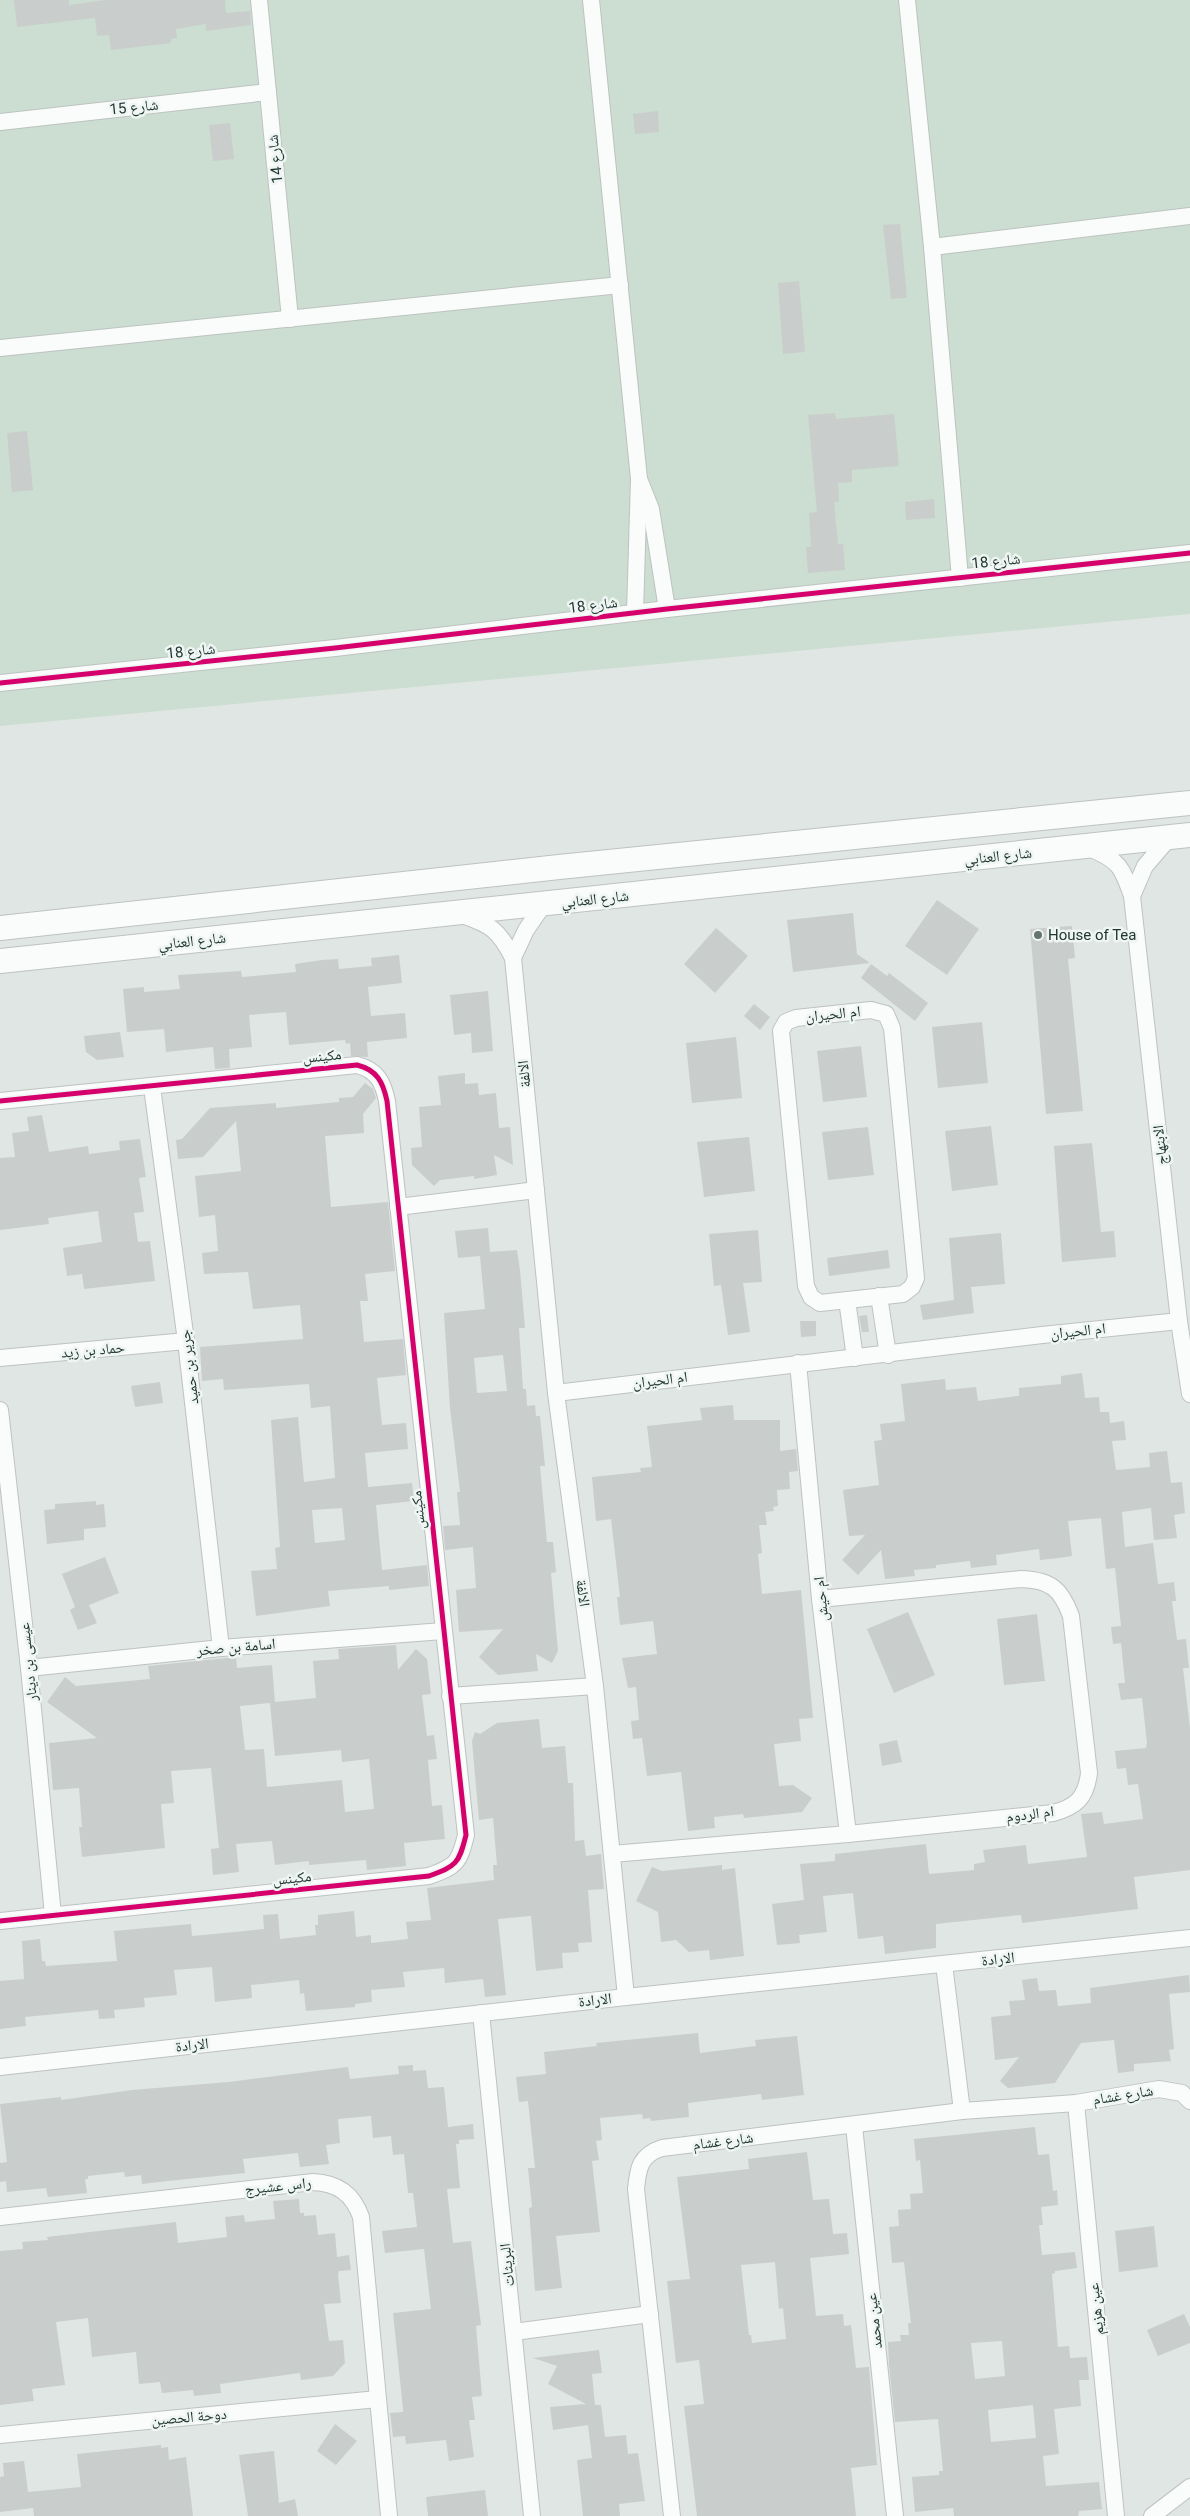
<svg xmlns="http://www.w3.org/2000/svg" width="1190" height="2516" font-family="Roboto,'Noto Naskh Arabic',sans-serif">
<rect width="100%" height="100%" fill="#e0e6e3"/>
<polygon fill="#cbded1" points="0,0 1190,0 1190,614 0,726"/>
<g fill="#c9cecc" fill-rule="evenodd">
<polygon points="14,0 69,0 69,5 105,0 225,0 226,13 250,11 251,25 206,31 206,24 176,29 177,38 171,39 171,43 111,50 109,35 97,36 95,18 17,27"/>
<polygon points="658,111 659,132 635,134 633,114"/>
<polygon points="230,123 234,159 213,161 209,125"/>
<polygon points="900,224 907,298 891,299 883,225"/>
<polygon points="799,281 805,352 783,354 778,283"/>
<polygon points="835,413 836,419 894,414 899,466 852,470 852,482 838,483 839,502 834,502 838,544 843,544 845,570 808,573 806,547 811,547 809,513 817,512 808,415"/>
<polygon points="27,431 33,490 12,492 7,433"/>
<polygon points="934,499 935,518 906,520 905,502"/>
<polygon points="937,900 979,929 947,975 905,946"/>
<polygon points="853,913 857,954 870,963 793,972 787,920"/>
<polygon points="1072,926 1075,958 1068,959 1083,1111 1046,1114 1030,929"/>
<polygon points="716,928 748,956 715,993 684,964"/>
<polygon points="399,955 402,983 368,987 371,1016 405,1013 407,1038 367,1042 368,1057 351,1056 350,1043 346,1044 345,1040 289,1045 286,1012 249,1015 252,1047 229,1049 230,1068 215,1069 213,1047 166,1052 164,1029 127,1032 123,989 144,987 144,992 180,989 178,975 241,971 242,977 296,972 295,964 322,960 338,959 339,969 372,966 371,958"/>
<polygon points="871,964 887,976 889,973 928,1003 915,1021 861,978"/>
<polygon points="488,991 493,1051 472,1053 471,1033 454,1035 450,995"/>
<polygon points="754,1004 770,1017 760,1030 744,1016"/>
<polygon points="982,1022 988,1083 938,1088 932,1027"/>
<polygon points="120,1032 124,1057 97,1060 86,1052 84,1036"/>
<polygon points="736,1037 742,1098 692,1103 686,1043"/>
<polygon points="861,1046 867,1097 823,1102 817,1051"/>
<polygon points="465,1073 465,1084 478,1083 479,1095 496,1093 499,1128 510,1127 513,1165 494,1155 497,1175 474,1179 474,1176 440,1180 434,1186 412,1165 411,1148 422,1147 419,1107 441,1105 438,1076"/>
<path d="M365 1083 373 1089 376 1098 363 1114 364 1133 325 1136 331 1207 388 1202 395 1271 365 1274 368 1301H360L364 1342 403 1339 406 1375 377 1378 382 1425 406 1423 408 1449 365 1453 368 1487 412 1483 414 1501 376 1505 382 1570 427 1565 429 1586 389 1590V1586L328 1591 330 1606 256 1616 251 1571 277 1569 275 1548 280 1547 271 1420 298 1417 304 1482 335 1478 330 1406 311 1408 309 1384 224 1390 223 1379 202 1381 200 1347 303 1339 300 1305 253 1309 248 1272 204 1274 202 1253 218 1251 215 1215 199 1217 195 1176 241 1171 236 1121 203 1157 178 1159 176 1140 182 1139 210 1108 276 1103V1108L339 1102V1098L353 1097ZM342 1508 345 1540 315 1543 312 1510Z"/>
<polygon points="42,1115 49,1152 88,1146 89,1154 120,1150 119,1141 140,1139 146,1177 139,1178 144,1212 134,1213 138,1242 150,1241 155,1281 84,1289 82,1274 67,1276 63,1248 102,1242 98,1211 48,1218 49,1224 0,1230 0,1158 15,1157 12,1133 29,1131 27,1117"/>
<polygon points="991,1126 998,1185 952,1191 945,1131"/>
<polygon points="868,1127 874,1175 828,1180 822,1132"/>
<polygon points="749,1137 755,1191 704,1197 697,1142"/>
<polygon points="1092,1143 1101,1232 1114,1231 1116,1257 1062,1262 1054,1146"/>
<path d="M488 1228 490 1252 517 1250 520 1270 525 1328H519L523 1389H526L527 1406 535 1405 536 1416H540L545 1466H540L547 1542H553L556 1572 551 1573 558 1651 552 1663 536 1654 538 1671 498 1675 479 1657 503 1629 459 1632 456 1590 476 1588 473 1547 445 1550 443 1526 460 1525 457 1492H460L450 1408 444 1313 485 1309 480 1256 458 1258 455 1231ZM503 1355 507 1391 477 1393 474 1358Z"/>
<polygon points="758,1230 762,1282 743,1283 750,1332 728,1335 721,1285 714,1286 709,1234"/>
<polygon points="1001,1233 1005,1284 971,1287 974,1313 923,1320 920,1305 954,1300 949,1238"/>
<polygon points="888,1250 890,1268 829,1276 827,1258"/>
<polygon points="867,1315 869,1332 862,1332 859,1316"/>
<polygon points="800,1321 816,1321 816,1336 801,1337"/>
<polygon points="1082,1373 1085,1398 1099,1397 1100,1412 1109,1412 1110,1423 1124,1421 1126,1440 1112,1441 1116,1470 1150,1467 1149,1453 1167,1451 1171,1483 1182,1482 1185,1513 1174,1515 1177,1538 1154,1540 1151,1508 1122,1512 1125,1547 1153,1543 1158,1584 1174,1582 1176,1601 1172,1601 1177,1640 1186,1639 1189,1668 1183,1668 1190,1728 1190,1870 1134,1877 1138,1909 1022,1923 1021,1915 936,1924 936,1948 885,1954 883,1936 858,1939 853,1893 823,1896 827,1932 799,1935 800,1943 777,1945 772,1904 804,1900 800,1864 835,1861 835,1854 926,1844 929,1874 974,1870 974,1864 985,1862 983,1850 1026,1845 1028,1864 1087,1857 1081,1814 1102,1812 1104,1824 1143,1819 1138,1784 1128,1785 1126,1768 1117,1769 1115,1751 1146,1748 1147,1743 1142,1698 1121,1700 1118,1683 1125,1683 1121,1643 1113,1644 1111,1627 1121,1626 1115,1568 1106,1569 1101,1518 1068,1521 1072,1556 1059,1558 1040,1560 1039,1549 996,1555 997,1565 971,1568 970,1561 936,1565 936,1568 914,1570 915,1576 885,1579 881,1550 858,1575 842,1560 865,1535 849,1536 843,1490 879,1485 874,1441 882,1440 880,1424 905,1421 901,1384 945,1379 946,1390 976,1387 978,1401 1019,1396 1019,1388 1061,1384 1061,1376"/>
<polygon points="160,1382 163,1403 135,1407 131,1386"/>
<polygon points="733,1405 734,1420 780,1420 780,1451 796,1449 798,1471 789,1472 790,1489 777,1490 778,1506 773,1507 774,1511 765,1512 767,1525 759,1525 762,1553 758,1554 762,1594 801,1590 813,1718 799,1719 801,1741 774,1744 779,1786 793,1785 812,1798 802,1812 744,1818 743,1814 714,1817 715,1828 688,1831 681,1772 647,1776 642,1738 633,1739 631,1721 639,1720 636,1687 628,1688 622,1658 657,1654 653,1621 620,1625 617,1597 620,1597 611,1519 596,1521 592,1477 641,1472 640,1468 652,1467 647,1426 702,1420 700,1408"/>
<polygon points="96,1501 96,1505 104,1504 106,1527 84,1529 84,1540 47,1544 44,1510 55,1509 55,1504"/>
<polygon points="105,1557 119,1593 89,1605 97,1623 78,1630 70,1610 75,1607 62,1574"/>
<polygon points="908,1612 935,1675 894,1693 867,1629"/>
<polygon points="1037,1614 1045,1681 1004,1685 997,1619"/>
<path d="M396 1645 398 1670 416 1649 427 1659 431 1694 422 1695 427 1736 434 1735 437 1759 428 1760 432 1806 442 1805 445 1839 404 1843 406 1866 367 1870 366 1860 309 1865V1861L275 1865 272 1841 236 1844 239 1872 213 1875 211 1849 219 1848 211 1768 171 1771 174 1803 161 1804 165 1848 82 1857 79 1827H82L79 1788 53 1790 49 1743 97 1738 47 1702 65 1677 76 1686 150 1679 148 1666 236 1657 237 1668 272 1665 275 1702 316 1698 313 1661 339 1659 338 1649ZM270 1703 275 1756 341 1750 342 1762 369 1759 374 1809 345 1812 342 1780 267 1787 264 1749 245 1750 240 1706Z"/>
<polygon points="539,1719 542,1748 565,1746 568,1783 573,1783 575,1841 584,1840 586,1856 601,1854 604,1889 588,1890 592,1942 578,1943 579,1952 562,1953 563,1968 536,1971 531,1916 498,1919 506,1995 485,1997 483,1979 445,1983 444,1968 403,1972 405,1987 371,1990 372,2002 355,2004 355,2007 306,2011 304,1993 300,1994 299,1980 251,1985 252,1998 215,2002 212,1967 174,1970 177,1995 144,1998 145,2007 114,2010 115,2018 99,2019 98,2010 25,2017 26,2026 0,2029 0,1981 24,1979 22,1941 40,1939 42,1961 45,1961 46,1966 117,1961 114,1931 191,1924 192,1936 235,1932 264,1929 263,1915 278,1914 280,1939 316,1935 315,1925 318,1925 318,1915 354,1911 356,1937 371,1935 371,1943 408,1939 406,1922 431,1920 427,1888 494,1880 493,1865 497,1865 493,1818 479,1820 472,1741 475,1732 480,1734 497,1723"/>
<polygon points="897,1740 902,1762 882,1766 879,1744"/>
<polygon points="722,1865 722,1870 735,1868 744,1956 710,1960 709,1950 689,1952 676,1940 661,1942 658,1912 636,1901 652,1867 662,1871"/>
<polygon points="1189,1975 1190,1992 1169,1994 1174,2049 1169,2050 1171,2061 1134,2064 1134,2071 1118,2073 1114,2040 1081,2043 1055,2083 1008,2088 1000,2081 1019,2057 995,2060 991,2017 1011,2015 1009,2001 1025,2000 1022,1980 1037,1978 1039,1991 1056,1990 1058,2006 1091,2003 1090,1988"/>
<polygon points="698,2033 700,2053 756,2046 755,2040 797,2036 804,2095 762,2100 761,2094 688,2103 689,2117 651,2121 650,2118 643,2119 642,2114 600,2118 602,2140 596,2141 599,2160 592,2161 600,2232 556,2236 562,2288 535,2291 529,2208 532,2207 528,2168 535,2168 528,2101 519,2102 516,2077 546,2074 544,2052 597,2046 596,2043"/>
<polygon points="413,2065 413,2071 426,2070 428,2088 444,2087 448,2127 473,2124 474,2139 459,2140 459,2144 456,2144 460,2188 447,2189 453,2243 471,2241 481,2325 476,2326 482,2396 472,2397 475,2420 469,2420 474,2457 449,2461 446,2440 406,2444 405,2436 393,2437 390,2413 403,2412 403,2409 393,2313 431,2309 424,2249 385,2253 382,2231 417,2227 413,2193 408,2193 404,2154 393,2155 391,2136 373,2138 371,2116 338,2119 340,2143 326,2145 329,2164 300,2167 298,2153 243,2159 245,2173 168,2181 142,2184 141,2175 125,2177 124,2172 88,2176 88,2179 85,2179 87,2193 48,2197 46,2188 7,2192 6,2181 0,2182 0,2163 7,2162 0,2104 61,2097 61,2100 132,2090 229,2082 348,2067 350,2079 399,2074 398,2066"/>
<path d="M1035 2127 1038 2155 1049 2154 1053 2191 1057 2190 1058 2205 1041 2207 1043 2225H1039L1042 2255 1075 2252 1077 2268 1055 2271V2273L1052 2274 1058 2347 1069 2346 1070 2358 1087 2357 1089 2380H1079L1081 2406 1054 2409 1059 2454 1043 2456 1046 2486 1099 2482 1102 2509 1079 2511 1078 2516H954L953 2508 915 2512 912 2477 939 2475V2471H943L938 2419 895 2422 889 2365 888 2342 901 2341 900 2335H909L908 2323H911L904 2262 892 2263 889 2227 899 2226 898 2210 911 2209 910 2194 923 2193 920 2160 916 2161 914 2139ZM1002 2341 1005 2376 975 2379 971 2343ZM1033 2405 1036 2438 991 2442 988 2410Z"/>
<path d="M807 2152 813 2200 829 2199 833 2234 847 2233 849 2254 810 2258 816 2316 843 2314 844 2326 851 2325 856 2368 869 2367 877 2465 851 2468 856 2516H697L684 2406 704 2404 699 2360 676 2363 667 2281 690 2279 677 2177 749 2169 748 2159ZM775 2262 779 2309 783 2308 786 2339 752 2343 751 2335H749L741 2265Z"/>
<polygon points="299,2199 300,2213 304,2213 304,2216 316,2215 318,2235 335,2233 337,2257 349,2255 351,2270 339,2271 338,2274 341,2303 324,2304 329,2341 343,2340 345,2363 333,2376 301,2380 300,2373 220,2384 221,2393 194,2396 193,2390 162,2393 160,2382 139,2384 136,2352 92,2357 88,2318 56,2322 65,2385 32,2389 34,2401 0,2405 0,2251 23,2249 22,2242 48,2240 47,2237 176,2222 178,2243 227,2237 225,2217 244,2215 245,2222 275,2219 273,2201"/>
<polygon points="1154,2226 1158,2267 1119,2272 1115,2231"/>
<polygon points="1184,2314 1190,2327 1190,2343 1158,2356 1147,2330"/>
<polygon points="599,2350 602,2373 592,2374 595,2405 601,2405 605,2437 626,2435 628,2454 638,2453 645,2501 619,2504 620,2516 583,2516 577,2460 592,2458 588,2425 553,2430 550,2407 586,2404 548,2384 557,2366 533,2358"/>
<polygon points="335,2424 357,2441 336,2465 317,2451"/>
<polygon points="161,2445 161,2448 168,2447 169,2460 186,2457 193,2516 34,2516 33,2508 0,2512 0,2477 4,2476 3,2463 24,2461 28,2492 81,2487 77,2454"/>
<polygon points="274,2451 279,2503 295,2499 298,2516 248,2516 239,2455"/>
<polygon points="485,2490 488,2516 428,2516 426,2497"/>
</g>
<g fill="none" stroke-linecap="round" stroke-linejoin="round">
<defs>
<g id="street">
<polyline points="259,0 290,319"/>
<polyline points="591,0 639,479 635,613"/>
<polyline points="907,0 932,247 960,578"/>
<polyline points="0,122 268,92"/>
<polyline points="932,247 1190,216"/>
<polyline points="0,348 620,285"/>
<polyline points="639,479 651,509 667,609"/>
<polyline points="0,683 335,648 667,609 1190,553"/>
<path d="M1089 848C1119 860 1122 867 1132 896L1179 1321 1190 1394"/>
<polyline points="1132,896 1145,866 1170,837"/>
<path d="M462 915C491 925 499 930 513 958L556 1393 595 1686 626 1997"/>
<polyline points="513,958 526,930 544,904"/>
<polygon points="871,1010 886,1014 892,1028 916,1278 912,1287 903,1294 820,1303 811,1297 806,1286 781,1031 786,1022 796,1018"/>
<polyline points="152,1087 186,1341 221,1648"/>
<path d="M0 1101 357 1065C377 1070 383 1082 387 1101L466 1835C459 1864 456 1866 429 1876L0 1921"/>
<polyline points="398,1207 536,1190"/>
<polyline points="879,1296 888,1355"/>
<polyline points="847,1300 855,1358"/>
<polyline points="0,1358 186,1341"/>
<polyline points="798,1363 820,1599 848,1834"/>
<polyline points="556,1393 1042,1335 1179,1321"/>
<polyline points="0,1410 29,1668 53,1915"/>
<polyline points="29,1668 221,1648 443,1631"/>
<polyline points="450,1696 595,1686"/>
<path d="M612 1854 848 1834 1053 1813C1076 1807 1086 1798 1089 1773L1071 1616C1061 1589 1051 1580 1021 1579L820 1599"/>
<polyline points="944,1964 962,2111"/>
<polyline points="481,2013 532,2516"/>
<polyline points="0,2067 626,1997 1190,1938"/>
<polyline points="1076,2103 1116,2516"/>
<polyline points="854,2126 895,2516"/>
<path d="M0 2217 313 2182C338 2183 353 2194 361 2217L389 2516"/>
<polyline points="514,2332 650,2314"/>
<polyline points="0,2435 378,2399"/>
<path d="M672 2516 636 2189C638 2168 640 2155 662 2148L962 2111 1076 2103 1159 2089 1182 2093 1190 2101"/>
<polyline points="1152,2516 1190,2487"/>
</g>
<g id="secondary">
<polyline points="0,928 559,867 1190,803"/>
<polyline points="0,961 1190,835"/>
</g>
</defs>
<use href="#street" stroke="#bdc3c0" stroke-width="18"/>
<use href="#secondary" stroke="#bdc3c1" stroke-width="26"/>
<use href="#street" stroke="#fafbfb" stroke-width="16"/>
<use href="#secondary" stroke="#fafbfb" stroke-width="24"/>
<defs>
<g id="cycleway">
<polyline points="0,683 335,648 667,609 1190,553"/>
<path d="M0 1101 357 1065C377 1070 383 1082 387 1101L466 1835C459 1864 456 1866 429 1876L0 1921"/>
</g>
</defs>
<use href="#cycleway" stroke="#eef5f2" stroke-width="8"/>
<use href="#cycleway" stroke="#d6006c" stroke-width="5"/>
</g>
<circle fill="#647470" stroke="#eef5f2" stroke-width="2" cx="1038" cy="935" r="5"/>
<g text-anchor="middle" stroke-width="5" stroke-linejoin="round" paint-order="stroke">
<g font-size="15" fill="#213632" stroke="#eef5f2">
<text transform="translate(134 107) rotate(-6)" y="5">شارع 15</text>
<text transform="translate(275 159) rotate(-96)" y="5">شارع 14</text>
<text transform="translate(996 561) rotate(-6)" y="5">شارع 18</text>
<text transform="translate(593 605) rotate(-7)" y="5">شارع 18</text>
<text transform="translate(191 651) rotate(-6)" y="5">شارع 18</text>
<text transform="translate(998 856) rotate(-6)" y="5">شارع العنابي</text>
<text transform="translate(595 899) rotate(-6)" y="5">شارع العنابي</text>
<text transform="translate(192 941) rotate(-6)" y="5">شارع العنابي</text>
<text transform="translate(833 1014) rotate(-6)" y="5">ام الحيران</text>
<text transform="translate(322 1056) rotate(-6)" y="5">مكينس</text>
<text transform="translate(524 1074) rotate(-96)" y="5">الالفة</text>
<text transform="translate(1160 1145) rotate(-96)" y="5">الابتهاج</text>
<text transform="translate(1078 1331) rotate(-6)" y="5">ام الحيران</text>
<text transform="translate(93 1350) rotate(-5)" y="5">حماد بن زيد</text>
<text transform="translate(189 1367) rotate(-97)" y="5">جرير بن حميد</text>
<text transform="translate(660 1380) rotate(-7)" y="5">ام الحيران</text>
<text transform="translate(418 1510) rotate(-96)" y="5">مكينس</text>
<text transform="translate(583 1593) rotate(82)" y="5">الالفة</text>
<text transform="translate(821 1599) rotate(-96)" y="5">ام حيش</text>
<text transform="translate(236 1647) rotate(-5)" y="5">اسامة بن صخر</text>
<text transform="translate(28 1662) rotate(-96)" y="5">عيسى بن دينار</text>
<text transform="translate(1030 1814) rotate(-7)" y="5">ام الردوم</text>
<text transform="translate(292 1878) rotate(-6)" y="5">مكينس</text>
<text transform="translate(998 1959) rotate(-6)" y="5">الارادة</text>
<text transform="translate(595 2000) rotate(-6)" y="5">الارادة</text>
<text transform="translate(192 2045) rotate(-6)" y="5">الارادة</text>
<text transform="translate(1123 2095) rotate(-9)" y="5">شارع غشام</text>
<text transform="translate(723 2141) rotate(-7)" y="5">شارع غشام</text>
<text transform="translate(278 2186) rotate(-6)" y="5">راس عشيرج</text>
<text transform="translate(507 2265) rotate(-96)" y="5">البريثات</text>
<text transform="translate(1096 2309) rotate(-96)" y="5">عين هزيم</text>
<text transform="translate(874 2321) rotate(-96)" y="5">عين محمد</text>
<text transform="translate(189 2417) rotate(-5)" y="5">دوحة الحصين</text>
</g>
<g font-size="15" fill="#213632" stroke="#eef5f2" text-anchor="start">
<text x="1048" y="940">House of Tea</text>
</g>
</g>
</svg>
